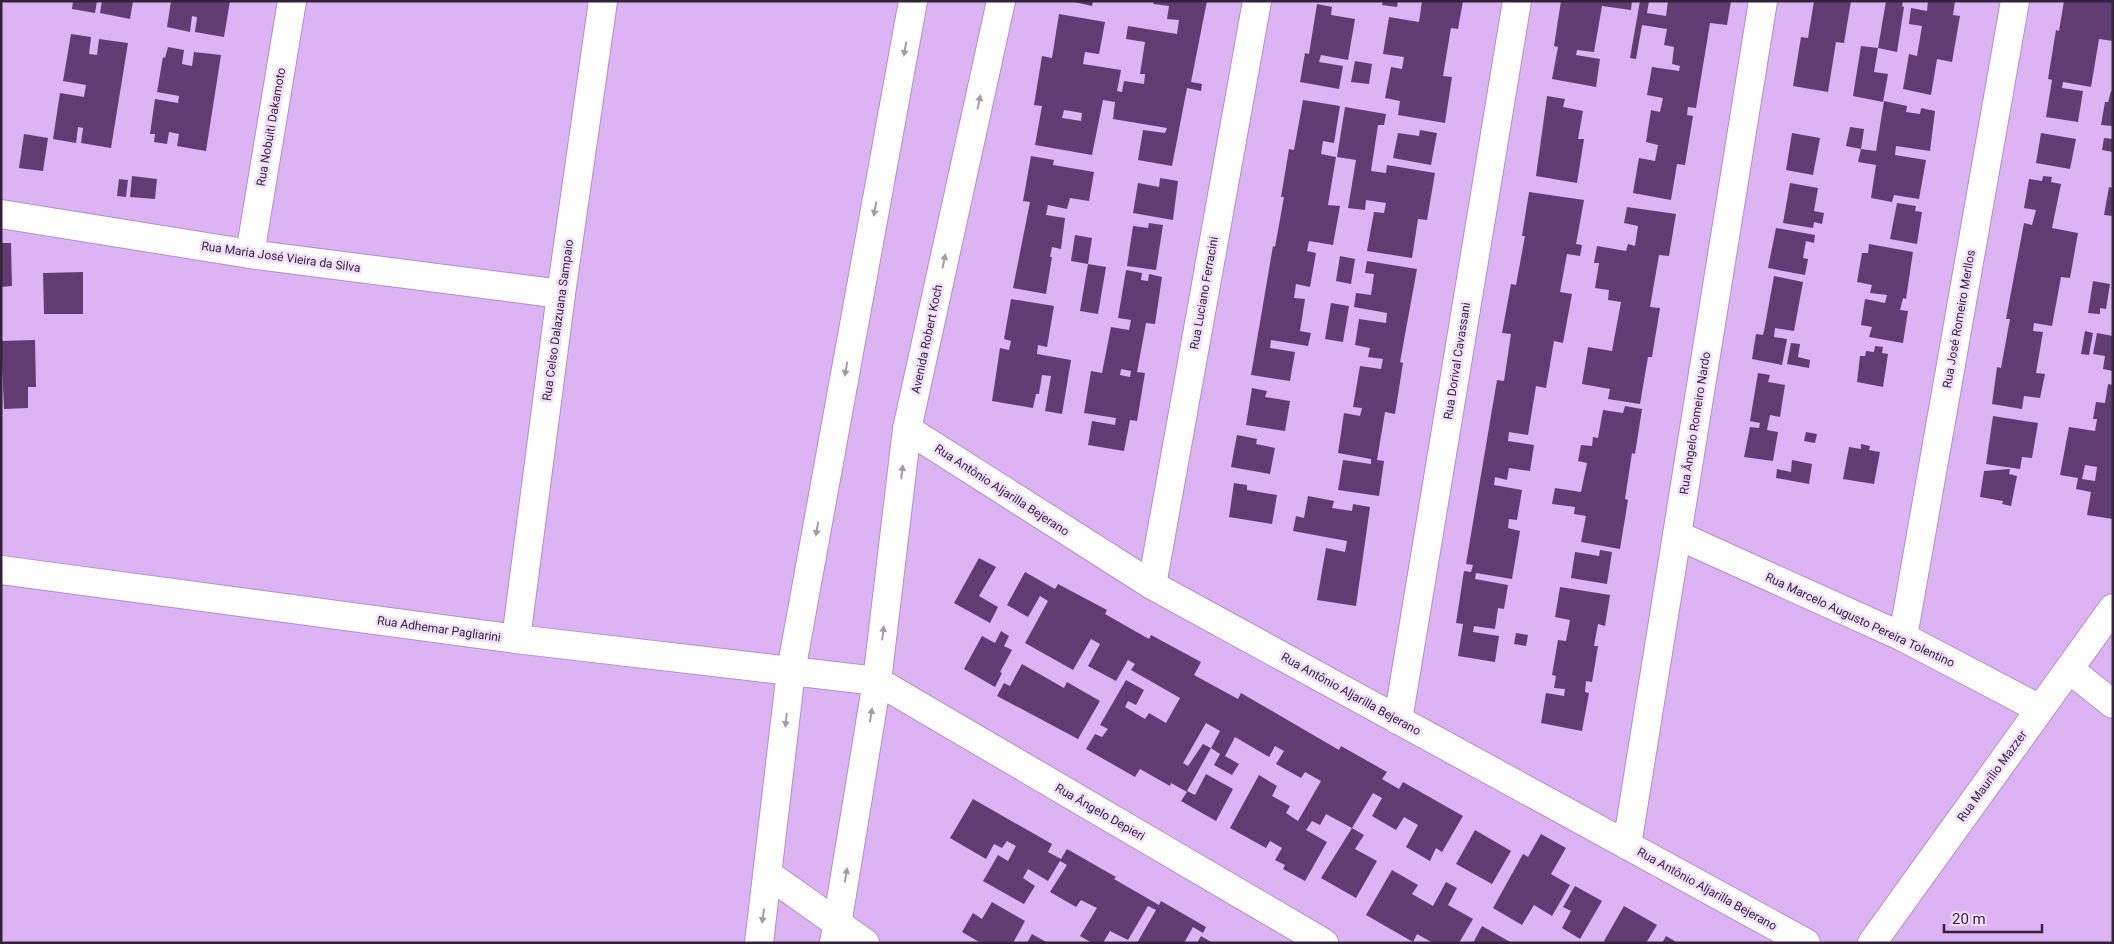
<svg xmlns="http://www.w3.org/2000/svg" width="2114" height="944" font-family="Roboto,sans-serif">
<rect width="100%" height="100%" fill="#dcb4f3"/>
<g fill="#603c72" fill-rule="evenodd">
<polygon points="73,1 97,1 95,13 72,9"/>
<polygon points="102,1 133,1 130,19 100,13"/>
<polygon points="171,1 230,1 224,37 195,32 197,17 192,16 190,32 167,27"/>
<polygon points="1070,1 1093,1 1092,6"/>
<path d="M1154 1H1207L1191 82 1202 84 1201 91 1187 88 1172 166 1138 160 1143 130 1165 133 1167 128 1113 119 1115 102 1103 100 1092 155 1035 145 1042 106 1034 105 1042 56 1052 58 1059 14 1105 22 1099 54 1085 52 1083 64 1121 70 1117 91 1122 92 1124 81 1144 84 1145 74H1140L1145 42 1126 39 1128 26 1177 34 1179 20 1167 19 1169 6 1153 4ZM1064 110 1082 113 1081 121 1062 118Z"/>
<polygon points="1383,1 1398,1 1397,7 1382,5"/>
<polygon points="1422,1 1463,1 1458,29 1451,28 1443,76 1452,77 1445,123 1398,115 1400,101 1385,98 1391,67 1402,69 1404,57 1383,54 1389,17 1419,22"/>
<polygon points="1561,1 1632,1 1631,10 1602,6 1594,52 1577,50 1576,55 1600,59 1596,87 1552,79 1558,47 1554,46"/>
<polygon points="1640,1 1649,1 1647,13 1666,16 1668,1 1731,1 1727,25 1710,23 1696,108 1688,107 1687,115 1693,116 1685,165 1677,164 1671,200 1633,193 1639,158 1655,161 1658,145 1646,142 1651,110 1660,112 1663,98 1647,95 1652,67 1679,71 1680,66 1672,64 1674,47 1664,45 1667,29 1642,25 1636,59 1630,58"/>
<polygon points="1814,1 1851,1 1844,43 1836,42 1828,92 1793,86 1801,37 1808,38"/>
<polygon points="1886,1 1903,1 1902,6 1904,7 1897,52 1878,48"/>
<polygon points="1928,1 1955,1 1953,15 1960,16 1952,62 1937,59 1931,95 1903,89 1909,54 1917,56 1922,26 1909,24 1911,8 1927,11"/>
<polygon points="2064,1 2113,1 2113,41 2099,39 2091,87 2063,82 2062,88 2083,91 2078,122 2046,117 2052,80 2048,79 2056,30 2059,31"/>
<polygon points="1317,4 1332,7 1331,15 1355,19 1348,60 1321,55 1319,62 1343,66 1339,89 1300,82 1305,53 1309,54"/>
<polygon points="71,34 91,37 89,54 97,55 99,39 128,43 111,148 81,143 83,128 78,127 76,143 53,139 60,93 84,97 86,85 63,81"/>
<polygon points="1861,46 1878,48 1874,72 1888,74 1883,102 1853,96"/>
<polygon points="168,47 184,50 182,64 192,66 194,52 221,55 206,151 177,146 179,134 169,132 167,144 154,142 155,134 150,134 155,99 178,103 179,96 157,92 163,57 165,58"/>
<polygon points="1355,61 1372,64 1369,84 1351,82"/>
<polygon points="2111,91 2113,91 2113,126 2101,125 2105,102 2108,102"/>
<polygon points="1547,96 1565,99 1563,107 1583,111 1578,139 1584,139 1577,183 1536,176"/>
<polygon points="1303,100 1340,106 1334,143 1323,141 1321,154 1336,157 1328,205 1340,206 1333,245 1309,241 1307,251 1316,253 1310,287 1296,284 1294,298 1305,299 1300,331 1311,333 1308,346 1271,340 1270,348 1295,352 1290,381 1251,375 1273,246 1275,247 1284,197 1281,197 1289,149 1294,150"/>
<polygon points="1884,101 1907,106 1906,112 1920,114 1921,108 1935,111 1930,151 1896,146 1895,155 1926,160 1919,199 1894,195 1892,202 1871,198 1876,165 1858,162 1861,149 1876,151"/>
<polygon points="1345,107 1386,114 1384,125 1378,125 1371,171 1386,173 1387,165 1435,173 1427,220 1418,219 1412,258 1367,251 1374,212 1384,213 1386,203 1366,200 1365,210 1348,208 1356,160 1337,157"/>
<polygon points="1850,127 1864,129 1861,149 1846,146"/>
<polygon points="1420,130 1437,133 1431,165 1393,158 1398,133 1419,136"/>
<polygon points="1792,133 1820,138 1813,175 1786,170"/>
<polygon points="2041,133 2076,139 2070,169 2036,163"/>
<polygon points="24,134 48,138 43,171 19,168"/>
<polygon points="2104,138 2113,139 2113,152 2102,150"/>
<polygon points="1031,156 1054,160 1053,165 1094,172 1089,201 1070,198 1067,209 1048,205 1046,215 1065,218 1061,249 1052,247 1050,257 1052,257 1046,294 1013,288 1030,202 1023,201"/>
<polygon points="132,176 157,179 155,199 130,197"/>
<polygon points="2043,176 2052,177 2051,182 2061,184 2052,228 2078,233 2070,278 2061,277 2052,326 2034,323 2033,331 2043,332 2036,373 2045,374 2040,398 2024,396 2022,409 1992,404 1997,367 2001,368 2010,319 2006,319 2024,223 2032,225 2036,210 2024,208 2029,179 2042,181"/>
<polygon points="1160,178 1178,181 1173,220 1133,213 1138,183 1159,187"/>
<polygon points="119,179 128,180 126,197 117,196"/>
<polygon points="1790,183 1818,188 1814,211 1824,213 1822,224 1814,222 1813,228 1783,223"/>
<polygon points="2109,187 2113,188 2113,216 2104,215"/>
<polygon points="1529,192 1584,200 1576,244 1582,245 1580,256 1567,254 1560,292 1572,294 1563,343 1554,341 1546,388 1536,386 1528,435 1509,432 1508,441 1534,445 1530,471 1509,468 1507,480 1495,477 1494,485 1522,490 1517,520 1509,519 1508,528 1520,531 1512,579 1476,573 1475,579 1508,585 1504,609 1498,608 1495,629 1474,626 1473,632 1499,636 1495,662 1458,656 1463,624 1456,623 1464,571 1471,572 1473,565 1466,564 1497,380 1504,381 1511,334 1502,333 1511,284 1516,285 1525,236 1522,236"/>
<polygon points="1897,203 1916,206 1915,211 1922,212 1917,244 1890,239"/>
<polygon points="1627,207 1676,214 1669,256 1659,255 1650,307 1660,308 1652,357 1648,357 1640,404 1608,399 1610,389 1582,384 1588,347 1612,351 1621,302 1608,300 1609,290 1595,288 1599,263 1594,263 1597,246 1626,251 1628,244 1635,246 1638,226 1624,223"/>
<polygon points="1149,223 1163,225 1156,270 1127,266 1133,226 1148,228"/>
<polygon points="1776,228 1815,235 1814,243 1806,241 1803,258 1808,259 1805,275 1768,268"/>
<polygon points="1075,235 1092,238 1088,264 1071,261"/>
<polygon points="1,243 11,243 12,286 1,287"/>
<polygon points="1869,244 1913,252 1906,299 1903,298 1900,310 1908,311 1903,343 1869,337 1872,327 1861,325 1865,299 1885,303 1887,295 1870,293 1872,285 1857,282 1862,253 1868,253"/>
<polygon points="1340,256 1355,259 1351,284 1336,281"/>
<polygon points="1367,261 1417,269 1400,362 1403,363 1395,414 1385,412 1377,460 1384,461 1379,496 1338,490 1343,460 1371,464 1371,459 1338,453 1344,413 1360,416 1362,408 1353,407 1360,366 1381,369 1383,359 1368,357 1370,348 1355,345 1359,319 1386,323 1387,313 1354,307 1356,293 1371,295 1374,274 1365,273"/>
<polygon points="1088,264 1106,267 1098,314 1080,311"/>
<path d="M1126 270 1142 273 1141 280 1148 281 1149 274 1162 277 1155 324 1146 323 1137 372 1145 373 1137 421 1130 420 1124 451 1088 445 1092 421 1115 425 1116 418 1084 413 1091 371 1102 373 1111 327 1129 330 1131 320 1118 318ZM1121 369 1131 371 1130 377 1120 375Z"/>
<polygon points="83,272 83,314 44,314 43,273"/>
<polygon points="1774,276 1803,282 1794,331 1775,328 1774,337 1787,339 1782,365 1752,359 1756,334 1763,335 1765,326"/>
<polygon points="2093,281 2110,284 2106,309 2100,308 2100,314 2088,313"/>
<polygon points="1011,299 1054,306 1047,347 1038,345 1037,354 1071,360 1062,414 1045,411 1051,376 1042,375 1039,394 1036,394 1033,408 992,401 1000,348 1009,350 1011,341 1004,339"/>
<polygon points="1331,303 1349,306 1343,342 1325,339"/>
<polygon points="2085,331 2093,333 2089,355 2081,354"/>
<polygon points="2097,333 2113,336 2113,371 2103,369 2105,356 2093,354"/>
<polygon points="35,340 36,387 28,387 28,408 4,409 1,341"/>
<polygon points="1791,343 1800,344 1798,357 1810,360 1809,368 1787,364"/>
<polygon points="1875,346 1883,347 1882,353 1888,354 1883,387 1857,382 1860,356 1865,356 1866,351 1874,352"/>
<polygon points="1758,373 1770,375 1768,382 1785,385 1780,417 1770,415 1767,430 1778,432 1773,461 1744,457 1750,427 1759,428 1760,423 1750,421"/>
<path d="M2108 384 2113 385V519L2087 515 2091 492 2076 489 2078 478 2060 475 2069 427 2095 431 2097 419H2093L2096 402 2105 403ZM2085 465 2097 467 2095 481 2082 479Z"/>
<polygon points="1252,388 1267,391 1265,397 1290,401 1285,431 1246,425"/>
<polygon points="1625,406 1642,409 1635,454 1632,453 1625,499 1628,500 1620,549 1581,542 1586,516 1574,514 1575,507 1552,504 1555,488 1581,492 1587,463 1578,461 1581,445 1592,446 1593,437 1598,438 1603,410 1623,413"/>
<polygon points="1993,416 2038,423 2032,458 2022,457 2020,469 1986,464"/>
<polygon points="1806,432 1817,434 1815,443 1804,441"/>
<polygon points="1237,435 1257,439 1256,444 1275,448 1270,474 1231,467"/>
<polygon points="1861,444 1870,446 1869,450 1880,452 1874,484 1843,479 1849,447 1861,449"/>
<polygon points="1792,460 1812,464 1809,484 1776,478 1777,469 1791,472"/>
<polygon points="2010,469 2009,474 2017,476 2011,506 2002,504 2003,501 1980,497 1984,471"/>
<polygon points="1234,483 1247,485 1247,490 1277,495 1272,524 1229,517"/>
<polygon points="1308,496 1334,501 1332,508 1352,511 1353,504 1370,507 1356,606 1317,600 1326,548 1345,552 1347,541 1293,531 1296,516 1304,518"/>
<polygon points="1600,550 1612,552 1607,584 1571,578 1575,552 1599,556"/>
<polygon points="979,558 996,567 979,596 998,607 990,623 954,603"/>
<polygon points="1025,572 1055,589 1058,584 1107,610 1105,614 1149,639 1151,635 1201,662 1194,675 1238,699 1241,693 1339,750 1341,746 1387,772 1382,779 1399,789 1403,782 1463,816 1442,852 1436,848 1430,861 1406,847 1418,825 1404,817 1396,830 1372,816 1382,798 1373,793 1352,828 1326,814 1320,825 1312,821 1306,830 1327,842 1305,881 1283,869 1285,865 1275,860 1282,848 1270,841 1266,848 1230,828 1259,775 1277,786 1272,796 1290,806 1286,813 1298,821 1321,781 1305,772 1301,778 1276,764 1284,751 1275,746 1269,757 1235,737 1225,756 1239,764 1232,775 1214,765 1220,754 1211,748 1220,731 1206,723 1183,763 1188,766 1203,744 1211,748 1187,791 1195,795 1206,774 1233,789 1216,821 1181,801 1187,792 1171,783 1170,786 1140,769 1135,777 1086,749 1095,734 1102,737 1108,729 1100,725 1126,680 1144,690 1136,705 1128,701 1125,707 1145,719 1149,713 1166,723 1180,698 1131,670 1135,664 1128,660 1116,681 1088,666 1100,644 1091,639 1073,670 1025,643 1048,601 1040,596 1028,617 1007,605"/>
<polygon points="1560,587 1610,595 1605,626 1598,624 1594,646 1598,646 1592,682 1586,681 1585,692 1589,693 1582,731 1541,723 1546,693 1564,696 1565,689 1554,688 1556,676 1552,675 1558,640 1566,641 1570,620 1555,617"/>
<polygon points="1001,631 1009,636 1004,646 1012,650 1000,672 1002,673 995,687 964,669 982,636 995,643"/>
<polygon points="1516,633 1528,635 1526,646 1514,644"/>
<polygon points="1022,664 1064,688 1067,682 1100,701 1078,739 997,696 1004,683 1010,686"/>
<polygon points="973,799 1052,844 1048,852 1061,859 1067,849 1116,877 1114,879 1159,905 1161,901 1206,927 1203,933 1193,927 1184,943 1137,943 1156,910 1148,906 1128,940 1110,931 1103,943 1092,943 1080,936 1097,908 1081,900 1076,907 1050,892 1067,865 1060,861 1048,881 1028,869 1023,878 1035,886 1024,904 983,881 998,855 1008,861 1016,846 1007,841 1002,848 994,844 986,859 950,838"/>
<polygon points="1352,828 1364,835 1355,849 1377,861 1356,898 1321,878"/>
<polygon points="1475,830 1511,851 1492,884 1456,864"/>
<polygon points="1541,834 1566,848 1551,874 1570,885 1552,916 1534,905 1522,925 1493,908 1523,854 1528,857"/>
<polygon points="1392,870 1418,885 1412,894 1433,906 1446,882 1457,888 1448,905 1473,919 1459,943 1433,943 1417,934 1413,942 1366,915"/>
<polygon points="1575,886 1602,901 1580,939 1562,928 1571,911 1563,907"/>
<polygon points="992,902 1025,921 1013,943 981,943 962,932 973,913 982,919"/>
<polygon points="1624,906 1657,925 1646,943 1607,943 1604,941"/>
<polygon points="1482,926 1512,943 1473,943"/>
<polygon points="1032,934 1048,943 1027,943"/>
<polygon points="1201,936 1213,943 1197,943"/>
<polygon points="1666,936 1678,943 1662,943"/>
</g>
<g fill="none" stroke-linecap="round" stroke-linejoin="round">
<defs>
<g id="minor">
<polyline points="1,214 250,254 561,294"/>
<polyline points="250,254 292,1"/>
<polyline points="907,429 1152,585 1806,943"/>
<polyline points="1677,535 1903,637 2040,709"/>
<polyline points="1,570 516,639 877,681 1324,943"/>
<polyline points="1152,585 1257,1"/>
<polyline points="1903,637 2015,1"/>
<polyline points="516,639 561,294 603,1"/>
<polyline points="2069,669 2113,704"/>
<polyline points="1398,720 1517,1"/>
<polyline points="1627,845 1763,1"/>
<polyline points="769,875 865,943"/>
<polyline points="1872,943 2113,608"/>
</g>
<g id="primary">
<polyline points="759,943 791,671 913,1"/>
<polyline points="834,943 877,681 907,429 1001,1"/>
</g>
</defs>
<use href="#minor" stroke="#b48eca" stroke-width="30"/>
<use href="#primary" stroke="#b48eca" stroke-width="30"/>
<use href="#minor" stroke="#fff" stroke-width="28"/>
<use href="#primary" stroke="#fff" stroke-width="28"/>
</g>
<defs><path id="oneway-solid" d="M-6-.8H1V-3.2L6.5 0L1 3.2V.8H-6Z" transform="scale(1.25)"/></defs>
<g fill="#a39ca7">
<use href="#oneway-solid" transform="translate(905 49) rotate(100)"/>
<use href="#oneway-solid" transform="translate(979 102) rotate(-78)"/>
<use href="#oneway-solid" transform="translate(875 209) rotate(100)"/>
<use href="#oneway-solid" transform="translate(944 261) rotate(-78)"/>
<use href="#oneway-solid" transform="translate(846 369) rotate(100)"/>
<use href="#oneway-solid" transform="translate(902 472) rotate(-83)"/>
<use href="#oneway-solid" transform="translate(817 529) rotate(100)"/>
<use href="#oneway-solid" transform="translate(883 633) rotate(-83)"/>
<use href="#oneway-solid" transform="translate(871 715) rotate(-81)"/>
<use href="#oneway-solid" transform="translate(786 720) rotate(96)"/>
<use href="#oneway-solid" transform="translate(846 875) rotate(-81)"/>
<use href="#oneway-solid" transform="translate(763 916) rotate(98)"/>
</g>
<g text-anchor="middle" stroke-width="5" stroke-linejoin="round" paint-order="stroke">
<g font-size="12" fill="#33243c" stroke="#f2defe">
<text transform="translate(271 127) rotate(-80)" y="4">Rua Nobuiti Dakamoto</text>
<text transform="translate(281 257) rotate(8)" y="4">Rua Maria José Vieira da Silva</text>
<text transform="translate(1204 293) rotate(-80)" y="4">Rua Luciano Ferracini</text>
<text transform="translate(1959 319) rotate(-80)" y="4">Rua José Romeiro Merllos</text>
<text transform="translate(558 320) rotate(-82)" y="4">Rua Celso Dalazuana Sampaio</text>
<text transform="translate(927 339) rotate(-78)" y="4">Avenida Robert Koch</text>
<text transform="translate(1457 361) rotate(-81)" y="4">Rua Dorival Cavassani</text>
<text transform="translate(1695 423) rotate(-81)" y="4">Rua Ângelo Romeiro Nardo</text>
<text transform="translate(1002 490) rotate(33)" y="4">Rua Antônio Aljarilla Bejerano</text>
<text transform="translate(1860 620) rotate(25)" y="4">Rua Marcelo Augusto Pereira Tolentino</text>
<text transform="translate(439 629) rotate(8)" y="4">Rua Adhemar Pagliarini</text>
<text transform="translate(1351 694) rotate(29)" y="4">Rua Antônio Aljarilla Bejerano</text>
<text transform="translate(1992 776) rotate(-54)" y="4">Rua Maurílio Mazzer</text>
<text transform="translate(1100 812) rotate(30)" y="4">Rua Ângelo Depieri</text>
<text transform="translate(1707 889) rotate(29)" y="4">Rua Antônio Aljarilla Bejerano</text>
</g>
</g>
<rect width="2114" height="944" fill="none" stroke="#33243c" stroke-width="5"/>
<path d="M1944 924v8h98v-8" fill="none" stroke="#33243c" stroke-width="2.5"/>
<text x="1952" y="924" font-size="15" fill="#33243c" stroke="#f2defe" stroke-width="4" paint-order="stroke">20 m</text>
</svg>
